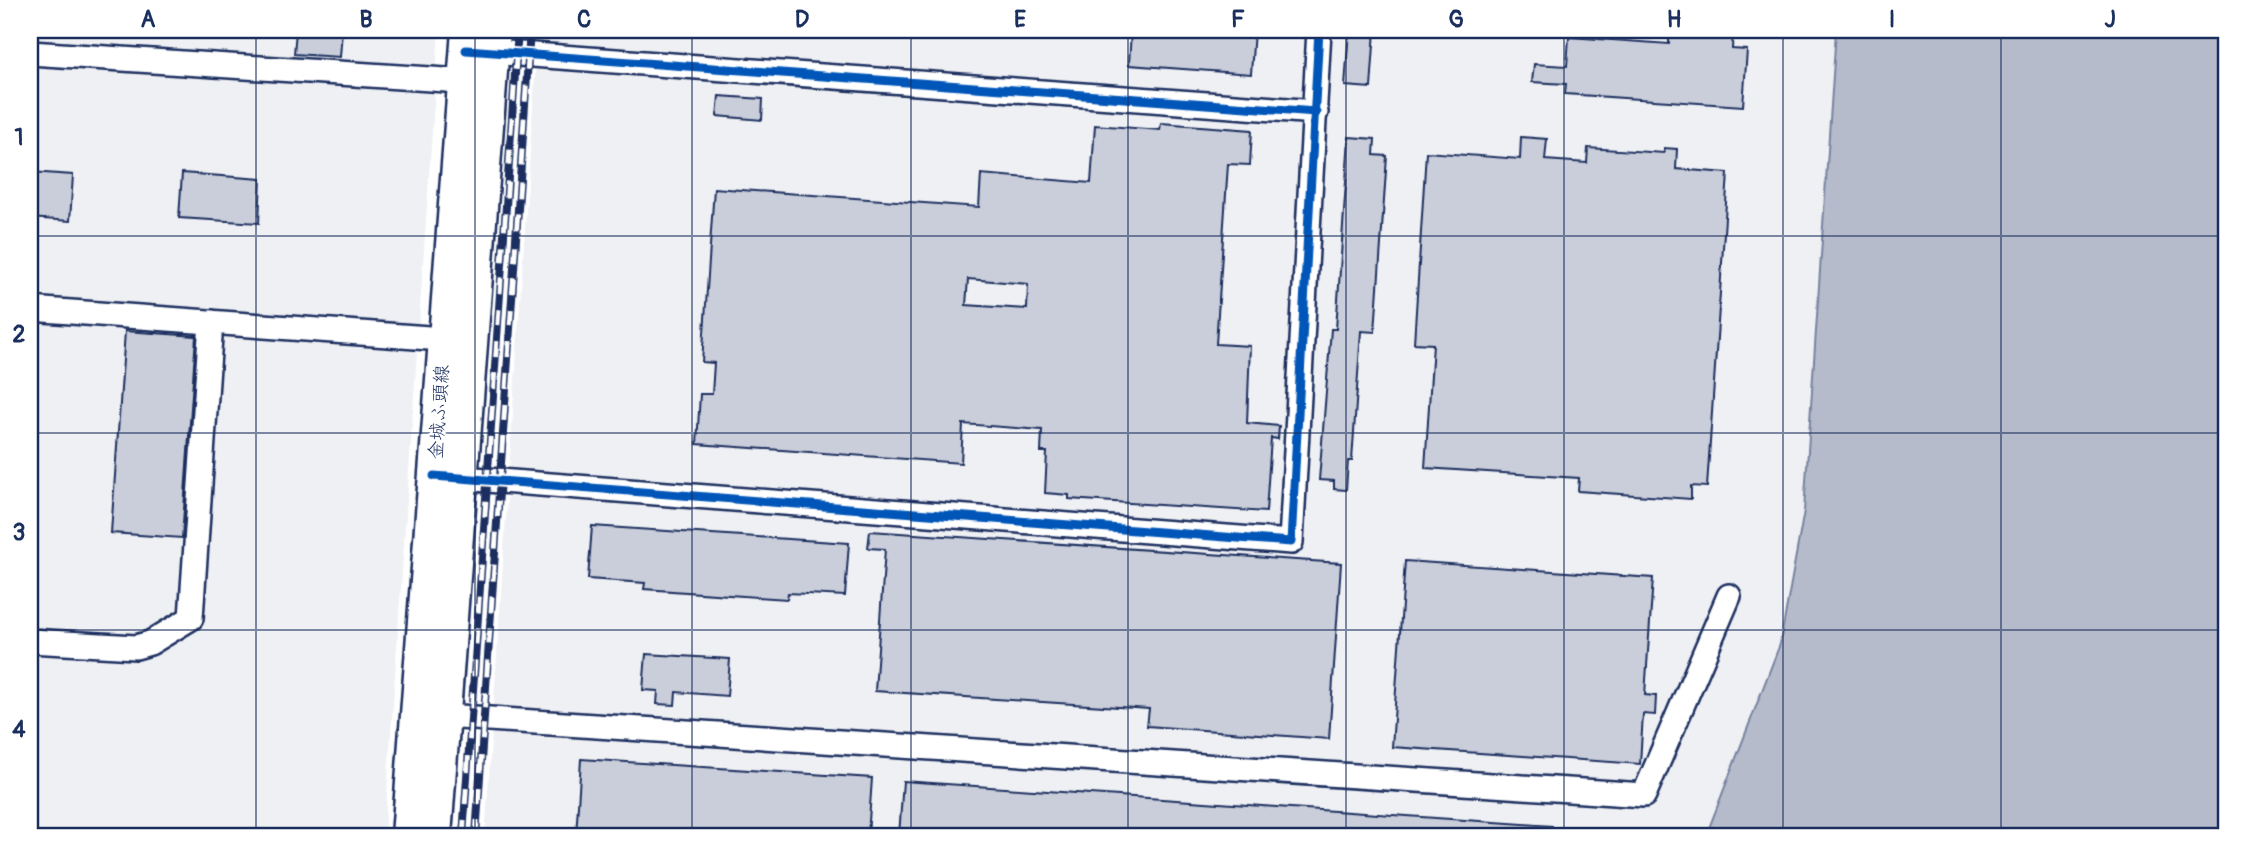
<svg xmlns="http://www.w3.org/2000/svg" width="2257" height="866" font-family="Pangolin,'Klee One',sans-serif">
<rect width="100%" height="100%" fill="#fff"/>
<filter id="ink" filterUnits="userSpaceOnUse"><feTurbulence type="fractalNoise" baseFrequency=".0143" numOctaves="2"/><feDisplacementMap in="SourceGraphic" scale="14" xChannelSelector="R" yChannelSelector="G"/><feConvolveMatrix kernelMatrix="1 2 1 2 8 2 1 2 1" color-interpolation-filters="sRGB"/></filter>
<g filter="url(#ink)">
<g fill="#eff0f4">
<polygon points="30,30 439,30 384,836 30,836"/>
<polygon points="538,30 1836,30 1804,511 1780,644 1706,836 485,836"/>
</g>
<polygon fill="#b5bbca" stroke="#77839f" stroke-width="2" points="1836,30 2227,30 2227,836 1706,836 1780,644 1804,511"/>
<g fill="#caceda" stroke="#1b2f5e" stroke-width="2" fill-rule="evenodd">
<polygon points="296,30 342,30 340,57 294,54"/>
<polygon points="1131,30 1254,30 1251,74 1129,65"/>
<polygon points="1349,30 1375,30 1371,88 1345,86"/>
<polygon points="1669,30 1733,30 1732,49 1747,50 1743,106 1565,94 1566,84 1532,82 1534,64 1567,66 1569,37 1669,44"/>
<polygon points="719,96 763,99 762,120 717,116"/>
<path d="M1161 123 1252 130 1250 165 1228 164 1216 344 1250 346 1247 423 1279 426 1278 439 1271 438 1266 512 1069 499V495L1045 493 1047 452H1041L1042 430 963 424 961 463 697 444 700 394H712L714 363 702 362 714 188 979 207 981 174 1091 183 1095 125 1160 130ZM968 279 1028 284 1027 309 966 305Z"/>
<polygon points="1349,137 1375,139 1374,155 1387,156 1375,332 1361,331 1352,461 1348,461 1346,490 1334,489 1334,481 1319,480 1331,329 1336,329"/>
<polygon points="1521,137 1547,139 1545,160 1587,163 1588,148 1664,153 1664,148 1677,149 1676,169 1728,173 1707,487 1691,486 1691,499 1578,491 1579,478 1425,468 1433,344 1414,343 1426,152 1520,159"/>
<polygon points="30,172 73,175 70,221 30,218"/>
<polygon points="182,173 261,179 259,223 179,218"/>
<polygon points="125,331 196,336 182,538 111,533"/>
<polygon points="592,526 849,543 845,596 788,593 787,599 644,589 645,583 588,579"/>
<polygon points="870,531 1341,563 1329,739 1147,726 1149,709 875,691 885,549 868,548"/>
<polygon points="1405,561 1653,578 1645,695 1656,696 1655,715 1643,714 1640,764 1392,747"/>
<polygon points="646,654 730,659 727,696 676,692 675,705 657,704 658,691 643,690"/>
<polygon points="581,759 872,778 868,836 576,836"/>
<polygon points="903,781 1552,826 1552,836 899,836"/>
</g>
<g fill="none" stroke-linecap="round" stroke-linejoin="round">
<defs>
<g id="minor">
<polyline points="478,51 1316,112"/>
<polyline points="30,53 477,82"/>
<polyline points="30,309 443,339"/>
<polyline points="448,477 1291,542 1319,30"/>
<polyline points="30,641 136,647 150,643 191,618 211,322"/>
<polyline points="429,715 1644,795 1729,596"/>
</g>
<g id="major">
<polyline points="407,836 467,30"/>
<polyline points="436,836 495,30"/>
</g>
</defs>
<use href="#minor" stroke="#1b2f5e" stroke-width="28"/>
<use href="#major" stroke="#1b2f5e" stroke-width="35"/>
<use href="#minor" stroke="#fff" stroke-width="23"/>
<use href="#major" stroke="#fff" stroke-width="30"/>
<defs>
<g id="rail">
<polyline points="463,836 518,30"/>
<polyline points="476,836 530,30"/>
</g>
</defs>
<use href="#rail" stroke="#1b2f5e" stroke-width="8"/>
<use href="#rail" stroke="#fff" stroke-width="5" stroke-dasharray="16" stroke-linecap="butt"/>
<defs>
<g id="cycleway">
<polyline points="466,50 1316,112"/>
<polyline points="434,476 1291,542 1319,30"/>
</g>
</defs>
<use href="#cycleway" stroke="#fff" stroke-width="13"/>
<use href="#cycleway" stroke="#0057b8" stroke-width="9"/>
</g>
</g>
<path fill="none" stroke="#1b2f5e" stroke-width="2" stroke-opacity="0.55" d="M256 30V836M475 30V836M692 30V836M911 30V836M1128 30V836M1346 30V836M1564 30V836M1783 30V836M2001 30V836M30 236H2227M30 433H2227M30 630H2227"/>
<g text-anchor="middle" stroke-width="5" stroke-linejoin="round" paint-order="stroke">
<g font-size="19" fill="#1b2f5e" stroke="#fff">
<text transform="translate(438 412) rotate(-86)" y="7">金城ふ頭線</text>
</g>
</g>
<rect width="2257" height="866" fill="none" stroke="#fff" stroke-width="77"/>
<rect x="38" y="38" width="2180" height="790" fill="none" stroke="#1b2f5e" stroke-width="2.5"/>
<g font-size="23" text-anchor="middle" font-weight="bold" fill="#1b2f5e">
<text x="148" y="27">A</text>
<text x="366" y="27">B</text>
<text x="584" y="27">C</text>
<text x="802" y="27">D</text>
<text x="1020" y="27">E</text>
<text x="1238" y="27">F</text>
<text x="1456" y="27">G</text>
<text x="1674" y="27">H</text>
<text x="1892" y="27">I</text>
<text x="2110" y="27">J</text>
<text x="19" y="145">1</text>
<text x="19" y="342">2</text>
<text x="19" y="540">3</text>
<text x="19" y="737">4</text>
</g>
</svg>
